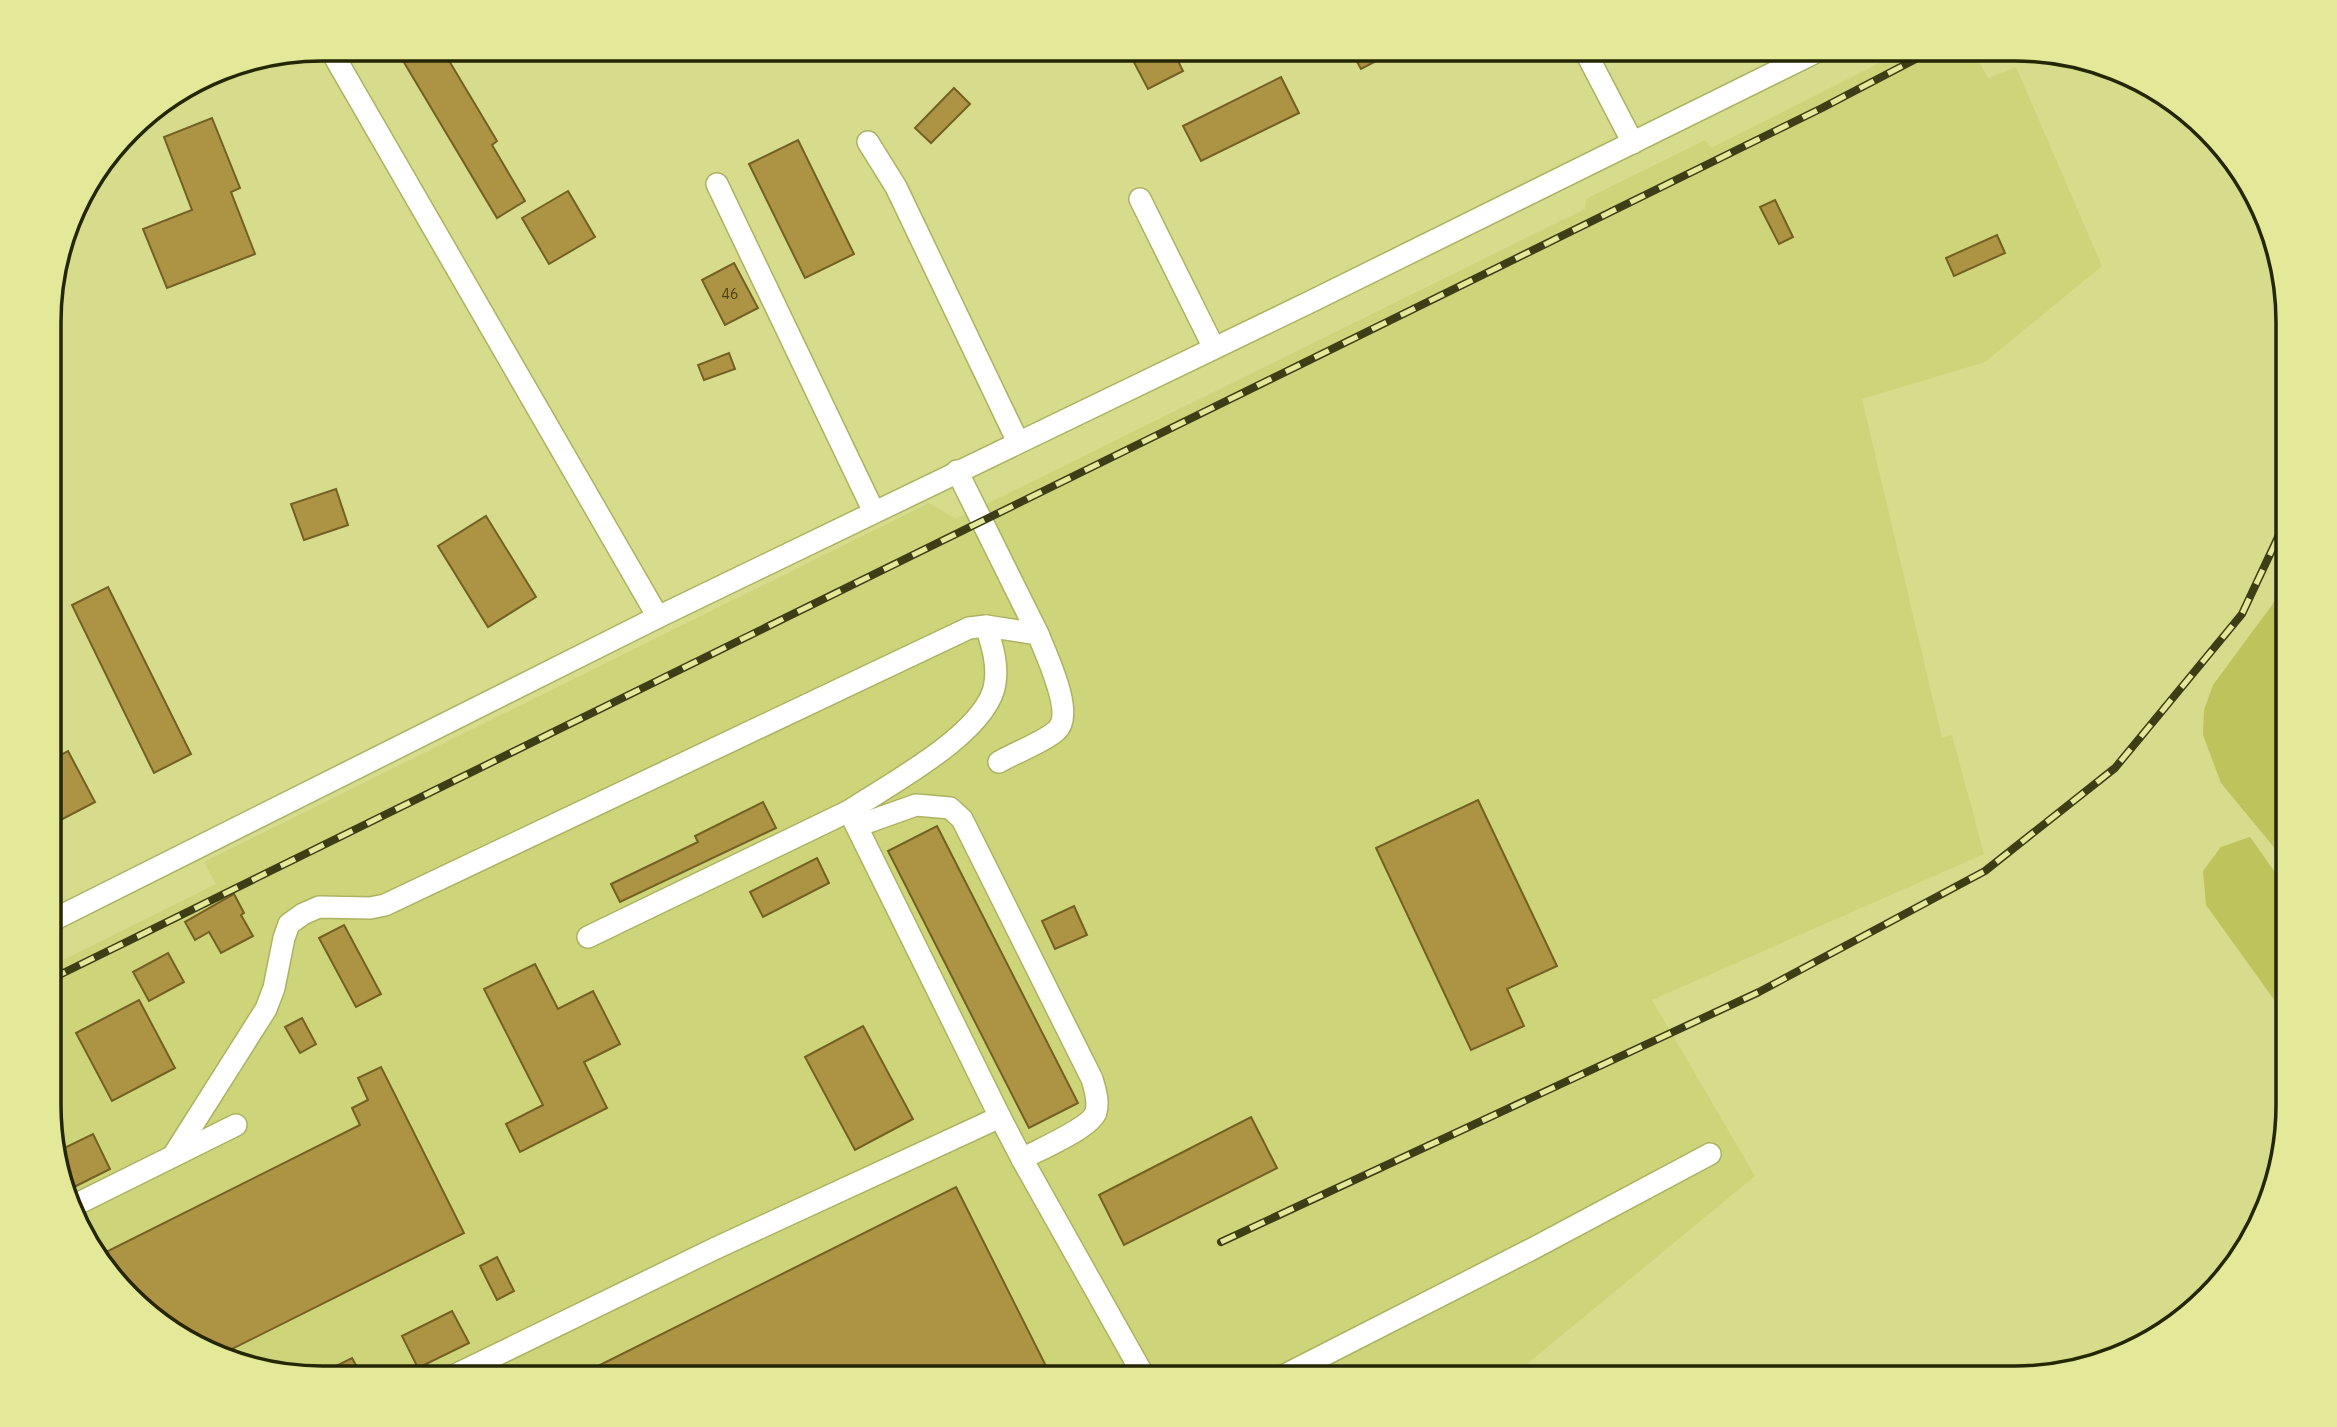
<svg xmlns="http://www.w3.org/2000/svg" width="2337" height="1427" font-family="'IBM Plex Sans',sans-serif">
<rect width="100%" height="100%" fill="#d6dc8b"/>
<polygon fill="#ced47a" points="1907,49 1972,49 1988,78 2016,67 2102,266 1985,362 1862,399 1942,738 1952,735 1984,854 1652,1000 1755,1176 1510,1378 322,1378 251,1369 171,1332 95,1256 51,1140 51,966 216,884 204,862 929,503 956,519 1585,209 1586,199 1705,140 1711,148"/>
<g fill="#bec35b">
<polygon points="2287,577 2287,863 2221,783 2203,735 2204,710 2213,685 2272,605"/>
<polygon points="2250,837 2287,889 2287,1014 2283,1012 2206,905 2203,871 2221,847"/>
</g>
<g fill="#ad9444" stroke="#736023" stroke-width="2">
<polygon points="396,49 442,49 497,141 492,145 525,201 497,218"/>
<polygon points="1127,49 1172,49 1183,71 1148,89"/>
<polygon points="1350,49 1399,49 1361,69"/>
<polygon points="1281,77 1299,113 1201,161 1183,126"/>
<polygon points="954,88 970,104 931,143 915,128"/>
<polygon points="212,118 240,188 231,192 255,254 167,288 143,229 192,210 164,137"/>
<polygon points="798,140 854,254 805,278 749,164"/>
<polygon points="568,191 595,237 549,264 522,218"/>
<polygon points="1775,200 1793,237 1779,244 1760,207"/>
<polygon points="1997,235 2005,253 1954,276 1946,258"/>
<polygon points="734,263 758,308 725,325 702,280"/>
<polygon points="729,353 735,369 704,380 698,365"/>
<polygon points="336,489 348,525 304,540 291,504"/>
<polygon points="486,516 536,597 488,627 438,546"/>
<polygon points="108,587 191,754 154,773 72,605"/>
<polygon points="68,751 95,802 51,825 51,760"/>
<polygon points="1478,800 1557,966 1507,989 1524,1026 1471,1050 1376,848"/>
<polygon points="763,802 776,828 620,902 611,884 698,842 695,836"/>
<polygon points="937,826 1078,1103 1029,1128 888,851"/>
<polygon points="817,858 829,883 763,917 750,892"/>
<polygon points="234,894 244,913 241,915 253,936 221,953 209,932 195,940 185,922"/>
<polygon points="1074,906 1087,935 1055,949 1042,921"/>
<polygon points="344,925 381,994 356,1007 319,938"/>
<polygon points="168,953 184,982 149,1001 133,972"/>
<polygon points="535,964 558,1009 593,991 620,1044 584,1062 607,1108 520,1152 506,1124 543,1105 484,989"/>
<polygon points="139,1000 175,1068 112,1101 76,1033"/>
<polygon points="302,1018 316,1044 300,1053 285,1027"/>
<polygon points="863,1026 913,1119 855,1150 805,1057"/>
<polygon points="381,1067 464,1233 220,1355 171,1332 96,1257 360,1125 352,1108 368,1100 358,1078"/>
<polygon points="1251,1117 1277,1168 1124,1245 1099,1195"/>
<polygon points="93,1134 110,1169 70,1189 56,1152"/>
<polygon points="956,1187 1052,1378 574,1378"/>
<polygon points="497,1257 514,1291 497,1300 480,1266"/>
<polygon points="452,1311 469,1343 418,1368 402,1336"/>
<polygon points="352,1358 363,1378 314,1377"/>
</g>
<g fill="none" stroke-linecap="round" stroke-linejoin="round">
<defs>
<g id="minor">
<polyline points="330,49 658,617"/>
<polyline points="1584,49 1633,143"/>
<polyline points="868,142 896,187 1018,442"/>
<polyline points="717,184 874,512"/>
<polyline points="1140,199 1214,348"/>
<path d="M999 762C1014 753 1044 742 1056 731 1076 715 1046 655 1038 634"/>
<path d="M849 811C888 785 989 732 995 683 998 663 992 645 986 626"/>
<path d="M857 826 916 805 950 808 962 819 1092 1079C1095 1089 1099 1101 1096 1112 1091 1128 1038 1150 1022 1159L1000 1117"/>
<polyline points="51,921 658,617 1312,301 1822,49"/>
<polyline points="173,1156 266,1009 274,988 284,938 289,924 303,914 319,907 370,908 385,905 969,628 986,626 1038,634 957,471"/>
<polyline points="1022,1159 1145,1378"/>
<polyline points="75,1205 236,1125"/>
<polyline points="449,1378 714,1249 1000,1117 849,811 588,937"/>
<polyline points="1279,1378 1534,1248 1710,1154"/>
</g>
</defs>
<use href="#minor" stroke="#adb262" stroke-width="24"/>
<use href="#minor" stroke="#fff" stroke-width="21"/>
<defs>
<g id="rail">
<polyline points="51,979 1822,108 1935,49"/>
<polyline points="1221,1242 1759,992 1985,871 2115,768 2242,614 2287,518"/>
</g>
</defs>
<use href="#rail" stroke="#3d3e16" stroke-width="8"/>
<use href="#rail" stroke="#e3e998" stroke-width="5" stroke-dasharray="16" stroke-linecap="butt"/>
</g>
<g text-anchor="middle" stroke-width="7" stroke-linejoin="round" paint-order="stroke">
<g font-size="14" fill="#474214">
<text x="730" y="299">46</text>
</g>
</g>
<path d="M0 0H2337V1427H0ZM322 61H2015A261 261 0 0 1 2276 322V1105A261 261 0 0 1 2015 1366H322A261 261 0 0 1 61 1105V322A261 261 0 0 1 322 61Z" fill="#e3e998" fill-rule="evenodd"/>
<path fill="none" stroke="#252604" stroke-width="3.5" d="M322 61H2015A261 261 0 0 1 2276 322V1105A261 261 0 0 1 2015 1366H322A261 261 0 0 1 61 1105V322A261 261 0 0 1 322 61Z"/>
</svg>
